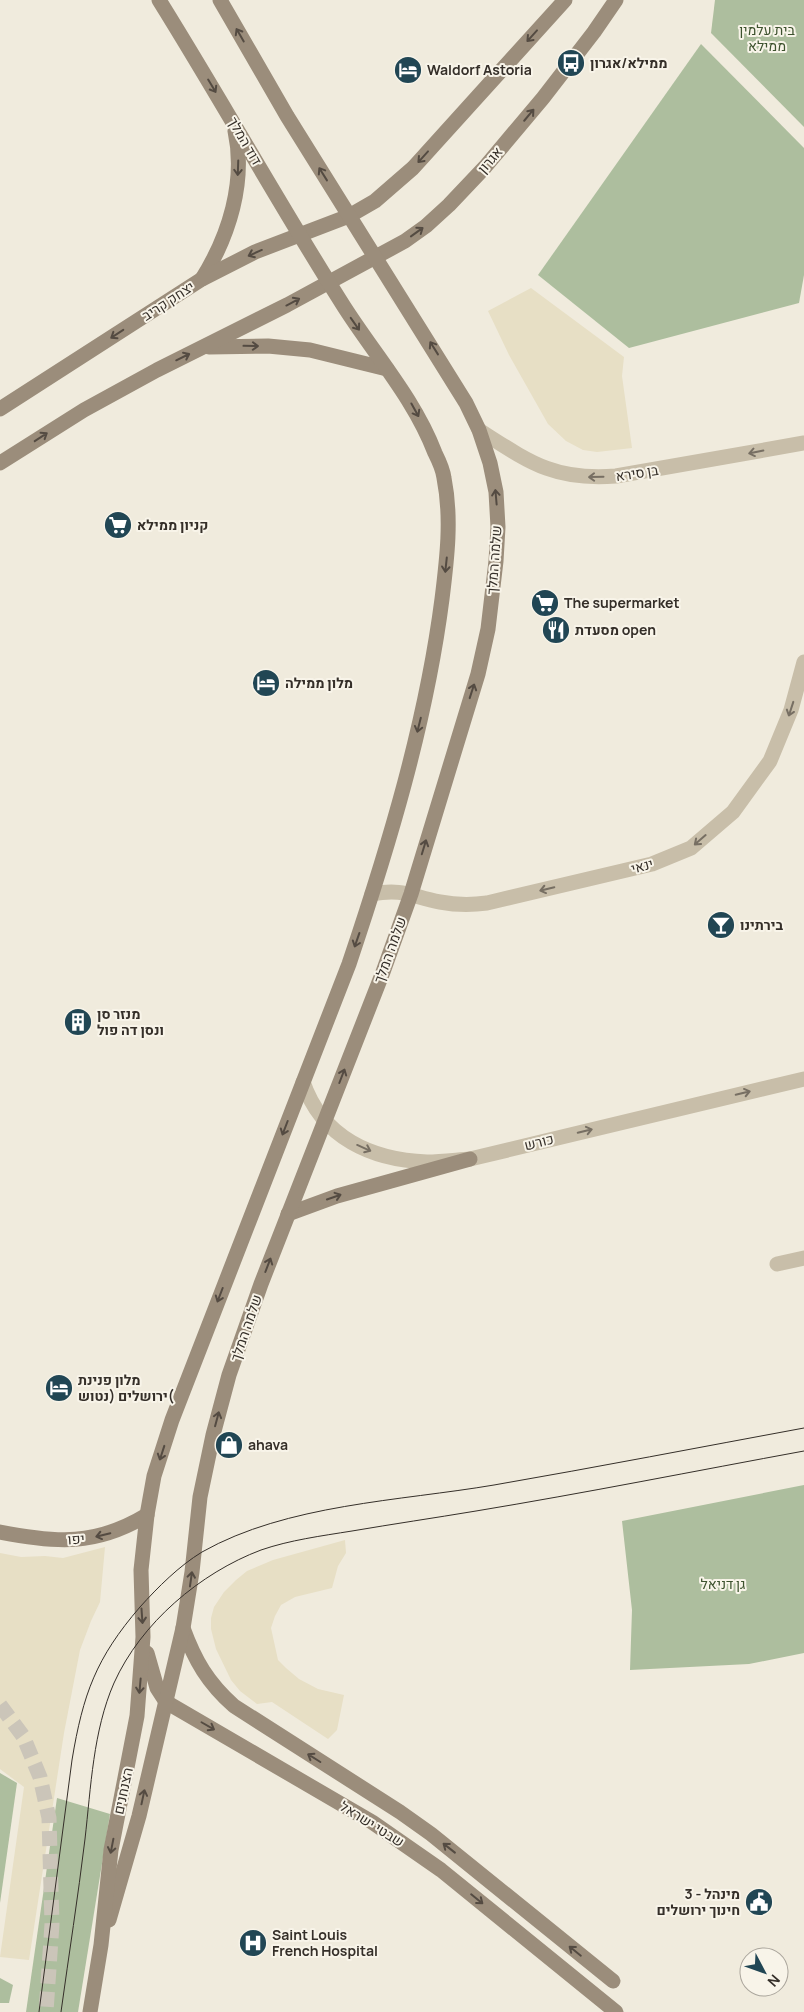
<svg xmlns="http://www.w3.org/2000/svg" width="804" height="2012" font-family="Manrope,Heebo,sans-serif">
<rect width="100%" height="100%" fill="#f0ebdd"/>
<g fill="#adbe9e">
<polygon points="715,0 804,0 804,127 711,33"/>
<polygon points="701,44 804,148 804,275 799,303 629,348 538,275"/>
<polygon points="804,1485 804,1653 749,1664 630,1670 632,1610 622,1521"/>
<polygon points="0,1773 17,1783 0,1903"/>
<polygon points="57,1798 110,1814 78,2012 26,2012"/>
<polygon points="0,1978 13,1985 9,2003 0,2003"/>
</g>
<g fill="#e7dfc5">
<polygon points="531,288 624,357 622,376 632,448 597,452 583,450 566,441 548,424 509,355 488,311"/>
<polygon points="345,1540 346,1553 338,1566 332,1588 295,1597 281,1605 275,1616 271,1628 278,1660 286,1668 299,1679 318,1689 344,1695 337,1730 328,1739 272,1702 257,1704 240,1691 231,1680 216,1649 211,1629 211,1618 214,1607 224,1592 236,1580 247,1571 273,1560"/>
<polygon points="105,1547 100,1602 91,1621 80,1650 64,1733 29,1960 0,1957 24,1787 0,1769 0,1553 21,1557 45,1556 63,1558"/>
</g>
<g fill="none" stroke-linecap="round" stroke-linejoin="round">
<polyline stroke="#cbc5b9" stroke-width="15" stroke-dasharray="15 8" stroke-linecap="butt" points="0,1705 23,1736 40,1777 49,1818 52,1924 46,2012"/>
<g stroke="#c8bea9" stroke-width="15">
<path d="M479 430C529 462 554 481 616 476L804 443"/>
<path d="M372 894C404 888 412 897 440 902 456 905 472 905 487 903L652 864 691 848 733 812 770 761 791 710 804 662"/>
<path d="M303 1082C322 1138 372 1160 427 1162 441 1162 456 1160 470 1159L804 1079"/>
<polyline points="777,1264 804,1258"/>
</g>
<g stroke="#9b8d7b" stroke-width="15">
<path d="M202 279C229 236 246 182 235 131"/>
<polyline points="209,347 268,346 310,350 387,369"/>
<polyline points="0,409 202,279 255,252 349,216 375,201 413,168 565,0"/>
<polyline points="0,463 84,410 157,370 287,305 405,241 426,226 449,205 485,167 543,98 594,32 616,0"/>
<polyline points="288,1214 337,1196 470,1159"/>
<path d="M0 1532C56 1543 96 1546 147 1515"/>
<path d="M183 1628C195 1661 208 1683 234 1706L400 1812 431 1834 613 1981"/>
<polyline points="147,1653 157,1688 166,1702 372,1822 441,1870 616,2012"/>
<polyline points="109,1920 139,1816 183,1628 192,1572 200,1497 213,1435 229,1375 261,1284 383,972 411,894 478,674 488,629 496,561 498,527 496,492 490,463 479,430 466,403 287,116 220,0"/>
<path d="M90 2012 101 1945 111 1850 137 1716 143 1637 141 1570 147 1515 154 1476 172 1420 349 964C389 845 426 723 442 599 447 559 452 518 444 478 443 469 439 461 435 453 414 398 374 354 343 305 279 204 222 101 159 0"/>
</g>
<g stroke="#352f29" stroke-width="1">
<path d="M39 2012 72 1760C83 1694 96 1658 140 1607 158 1587 179 1566 202 1552 287 1504 400 1501 494 1485 598 1467 701 1447 804 1428"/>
<path d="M61 2012C69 1954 78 1897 85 1839 91 1787 93 1731 114 1683 141 1623 200 1573 261 1550 290 1540 321 1536 352 1531 393 1524 434 1518 476 1511 585 1493 695 1471 804 1451"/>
</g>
</g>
<defs><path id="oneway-shaft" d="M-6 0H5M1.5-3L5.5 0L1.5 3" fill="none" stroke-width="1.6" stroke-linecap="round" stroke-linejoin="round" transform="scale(1.25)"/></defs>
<g stroke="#544b42">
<use href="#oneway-shaft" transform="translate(240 35) rotate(-120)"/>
<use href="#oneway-shaft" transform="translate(532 36) rotate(132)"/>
<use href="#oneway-shaft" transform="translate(212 86) rotate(59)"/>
<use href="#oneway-shaft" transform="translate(529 115) rotate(-50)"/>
<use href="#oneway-shaft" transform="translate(423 157) rotate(132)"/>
<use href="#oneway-shaft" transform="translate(238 168) rotate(92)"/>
<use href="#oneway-shaft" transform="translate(323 174) rotate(-122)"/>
<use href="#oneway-shaft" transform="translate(417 232) rotate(-36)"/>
<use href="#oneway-shaft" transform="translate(255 253) rotate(156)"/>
<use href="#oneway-shaft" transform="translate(293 302) rotate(-28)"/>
<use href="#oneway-shaft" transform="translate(355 324) rotate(55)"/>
<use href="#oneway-shaft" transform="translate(117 334) rotate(147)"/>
<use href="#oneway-shaft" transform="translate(251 346) rotate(1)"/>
<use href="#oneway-shaft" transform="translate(434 348) rotate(-122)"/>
<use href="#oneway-shaft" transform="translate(183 357) rotate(-26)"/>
<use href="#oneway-shaft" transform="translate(415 410) rotate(61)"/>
<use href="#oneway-shaft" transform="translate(41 437) rotate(-33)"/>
<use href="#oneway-shaft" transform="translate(496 497) rotate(-95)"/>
<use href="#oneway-shaft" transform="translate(446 565) rotate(96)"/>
<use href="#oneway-shaft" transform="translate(472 691) rotate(-72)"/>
<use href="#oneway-shaft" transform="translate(419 725) rotate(104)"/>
<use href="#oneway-shaft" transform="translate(424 847) rotate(-73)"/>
<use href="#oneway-shaft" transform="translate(357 940) rotate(109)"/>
<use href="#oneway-shaft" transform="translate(342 1076) rotate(-69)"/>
<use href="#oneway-shaft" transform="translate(285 1128) rotate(111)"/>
<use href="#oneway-shaft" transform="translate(334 1197) rotate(-19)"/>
<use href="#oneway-shaft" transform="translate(268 1265) rotate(-69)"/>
<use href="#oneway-shaft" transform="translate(220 1295) rotate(111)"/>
<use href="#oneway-shaft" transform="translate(217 1419) rotate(-75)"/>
<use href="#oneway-shaft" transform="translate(162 1453) rotate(108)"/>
<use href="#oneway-shaft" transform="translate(103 1535) rotate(167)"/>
<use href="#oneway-shaft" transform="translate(191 1579) rotate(-82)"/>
<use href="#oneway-shaft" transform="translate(142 1616) rotate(86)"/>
<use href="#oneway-shaft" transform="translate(140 1686) rotate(95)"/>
<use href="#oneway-shaft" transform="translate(208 1726) rotate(30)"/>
<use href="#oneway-shaft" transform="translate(314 1758) rotate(-148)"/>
<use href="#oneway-shaft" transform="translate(143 1797) rotate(-78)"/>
<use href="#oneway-shaft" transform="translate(112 1846) rotate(101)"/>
<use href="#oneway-shaft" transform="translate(449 1848) rotate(-142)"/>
<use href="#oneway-shaft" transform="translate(477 1899) rotate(39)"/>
<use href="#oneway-shaft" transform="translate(575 1951) rotate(-141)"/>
</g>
<g stroke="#776f63">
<use href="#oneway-shaft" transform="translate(756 452) rotate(169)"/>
<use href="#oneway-shaft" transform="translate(596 477) rotate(179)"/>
<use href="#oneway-shaft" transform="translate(791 709) rotate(108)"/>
<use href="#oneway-shaft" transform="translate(700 840) rotate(139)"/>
<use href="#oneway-shaft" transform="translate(547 889) rotate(167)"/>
<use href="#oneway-shaft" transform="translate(743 1093) rotate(-13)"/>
<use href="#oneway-shaft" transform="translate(585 1131) rotate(-14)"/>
<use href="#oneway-shaft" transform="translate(364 1148) rotate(24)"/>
</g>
<defs>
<symbol id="bus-disc" viewBox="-11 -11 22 22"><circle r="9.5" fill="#214654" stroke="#f8f4e9"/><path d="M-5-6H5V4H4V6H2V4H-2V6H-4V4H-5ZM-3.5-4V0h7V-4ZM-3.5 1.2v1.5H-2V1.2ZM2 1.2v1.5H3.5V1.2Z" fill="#fff"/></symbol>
<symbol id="hotel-disc" viewBox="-11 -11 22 22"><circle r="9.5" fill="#214654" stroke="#f8f4e9"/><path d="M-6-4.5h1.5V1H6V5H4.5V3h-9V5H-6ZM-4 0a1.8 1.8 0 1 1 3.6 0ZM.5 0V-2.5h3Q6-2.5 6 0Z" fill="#fff"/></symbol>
<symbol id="supermarket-disc" viewBox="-11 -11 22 22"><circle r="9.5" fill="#214654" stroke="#f8f4e9"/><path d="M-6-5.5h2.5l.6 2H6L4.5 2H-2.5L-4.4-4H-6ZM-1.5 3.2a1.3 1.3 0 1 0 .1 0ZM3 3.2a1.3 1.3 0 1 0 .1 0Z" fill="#fff"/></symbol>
<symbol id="restaurant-disc" viewBox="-11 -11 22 22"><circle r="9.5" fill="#214654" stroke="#f8f4e9"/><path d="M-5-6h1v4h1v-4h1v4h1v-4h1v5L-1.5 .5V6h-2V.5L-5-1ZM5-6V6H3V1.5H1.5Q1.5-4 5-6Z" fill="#fff"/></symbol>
<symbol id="bar-disc" viewBox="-11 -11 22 22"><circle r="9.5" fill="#214654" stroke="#f8f4e9"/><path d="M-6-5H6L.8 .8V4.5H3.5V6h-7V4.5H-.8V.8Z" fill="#fff"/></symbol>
<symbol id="building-disc" viewBox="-11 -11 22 22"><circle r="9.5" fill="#214654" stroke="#f8f4e9"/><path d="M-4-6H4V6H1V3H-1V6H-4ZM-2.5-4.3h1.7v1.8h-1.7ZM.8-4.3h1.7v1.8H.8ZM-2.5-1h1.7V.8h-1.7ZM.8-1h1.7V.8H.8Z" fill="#fff"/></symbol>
<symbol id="shop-disc" viewBox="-11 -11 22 22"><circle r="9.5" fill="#214654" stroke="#f8f4e9"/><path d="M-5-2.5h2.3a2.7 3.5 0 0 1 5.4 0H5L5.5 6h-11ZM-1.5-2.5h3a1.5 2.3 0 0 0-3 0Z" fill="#fff"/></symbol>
<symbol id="civic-disc" viewBox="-11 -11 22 22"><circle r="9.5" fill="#214654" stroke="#f8f4e9"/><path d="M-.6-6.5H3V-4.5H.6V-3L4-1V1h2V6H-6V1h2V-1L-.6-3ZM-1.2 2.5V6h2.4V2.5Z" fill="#fff"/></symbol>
<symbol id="hospital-disc" viewBox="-11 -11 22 22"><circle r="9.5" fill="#214654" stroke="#f8f4e9"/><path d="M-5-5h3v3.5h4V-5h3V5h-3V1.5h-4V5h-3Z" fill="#fff"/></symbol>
</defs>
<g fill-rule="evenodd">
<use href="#bus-disc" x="555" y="47" width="32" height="32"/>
<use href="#hotel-disc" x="392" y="54" width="32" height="32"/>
<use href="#supermarket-disc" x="102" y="509" width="32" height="32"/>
<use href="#supermarket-disc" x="529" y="587" width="32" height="32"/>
<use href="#restaurant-disc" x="540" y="614" width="32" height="32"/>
<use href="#hotel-disc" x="250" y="667" width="32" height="32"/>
<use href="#bar-disc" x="705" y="909" width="32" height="32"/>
<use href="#building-disc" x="62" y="1006" width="32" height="32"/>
<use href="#hotel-disc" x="43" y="1372" width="32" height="32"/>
<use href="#shop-disc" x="213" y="1429" width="32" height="32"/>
<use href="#civic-disc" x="743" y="1886" width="32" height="32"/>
<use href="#hospital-disc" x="237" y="1927" width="32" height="32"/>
</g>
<g text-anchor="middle" stroke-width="4" stroke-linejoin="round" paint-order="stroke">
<g font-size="14" fill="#3d522e" stroke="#f8f4e9">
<text x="767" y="35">בית עלמין<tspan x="767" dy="16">ממילא</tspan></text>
<text x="723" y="1589">גן דניאל</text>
</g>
<g font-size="14" font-weight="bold" fill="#352f29" stroke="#f8f4e9" text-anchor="start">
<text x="590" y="68">ממילא/אגרון</text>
<text x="427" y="75">Waldorf Astoria</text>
<text x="137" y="530">קניון ממילא</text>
<text x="564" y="608">The supermarket</text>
<text x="575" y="635">מסעדת open</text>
<text x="285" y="688">מלון ממילה</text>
<text x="740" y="930">בירתינו</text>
<text x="97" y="1019">מנזר סן<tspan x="97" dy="16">ונסן דה פול</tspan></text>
<text x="78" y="1385">מלון פנינת<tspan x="78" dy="16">ירושלים (נטוש(</tspan></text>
<text x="248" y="1450">ahava</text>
<text x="740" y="1899" text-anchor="end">3 - מינהל<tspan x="740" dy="16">חינוך ירושלים</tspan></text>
<text x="272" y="1940">Saint Louis<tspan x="272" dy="16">French Hospital</tspan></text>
</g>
<g font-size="14" fill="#352f29" stroke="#f8f4e9">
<text transform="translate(245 141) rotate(60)" y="5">דוד המלך</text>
<text transform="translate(490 160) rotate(-49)" y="5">אגרון</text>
<text transform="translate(168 301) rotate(-33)" y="5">יצחק קריב</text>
<text transform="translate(637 473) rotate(-9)" y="5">בן סירא</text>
<text transform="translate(494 560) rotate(-86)" y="5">שלמה המלך</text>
<text transform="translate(642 866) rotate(-15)" y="5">ינאי</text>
<text transform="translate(390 950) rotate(-70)" y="5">שלמה המלך</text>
<text transform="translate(539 1142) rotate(-14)" y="5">כורש</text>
<text transform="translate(246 1328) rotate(-71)" y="5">שלמה המלך</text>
<text transform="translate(76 1539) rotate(-4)" y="5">יפו</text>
<text transform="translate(123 1791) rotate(-78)" y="5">הצנחנים</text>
<text transform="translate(372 1824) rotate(32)" y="5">שבטי ישראל</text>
</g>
</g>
<g transform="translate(764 1972) rotate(131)"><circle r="24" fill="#f8f4e9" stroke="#aaa59c"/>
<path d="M0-4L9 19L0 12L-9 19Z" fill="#214654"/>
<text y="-8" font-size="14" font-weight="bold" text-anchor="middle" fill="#352f29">N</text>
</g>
</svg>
